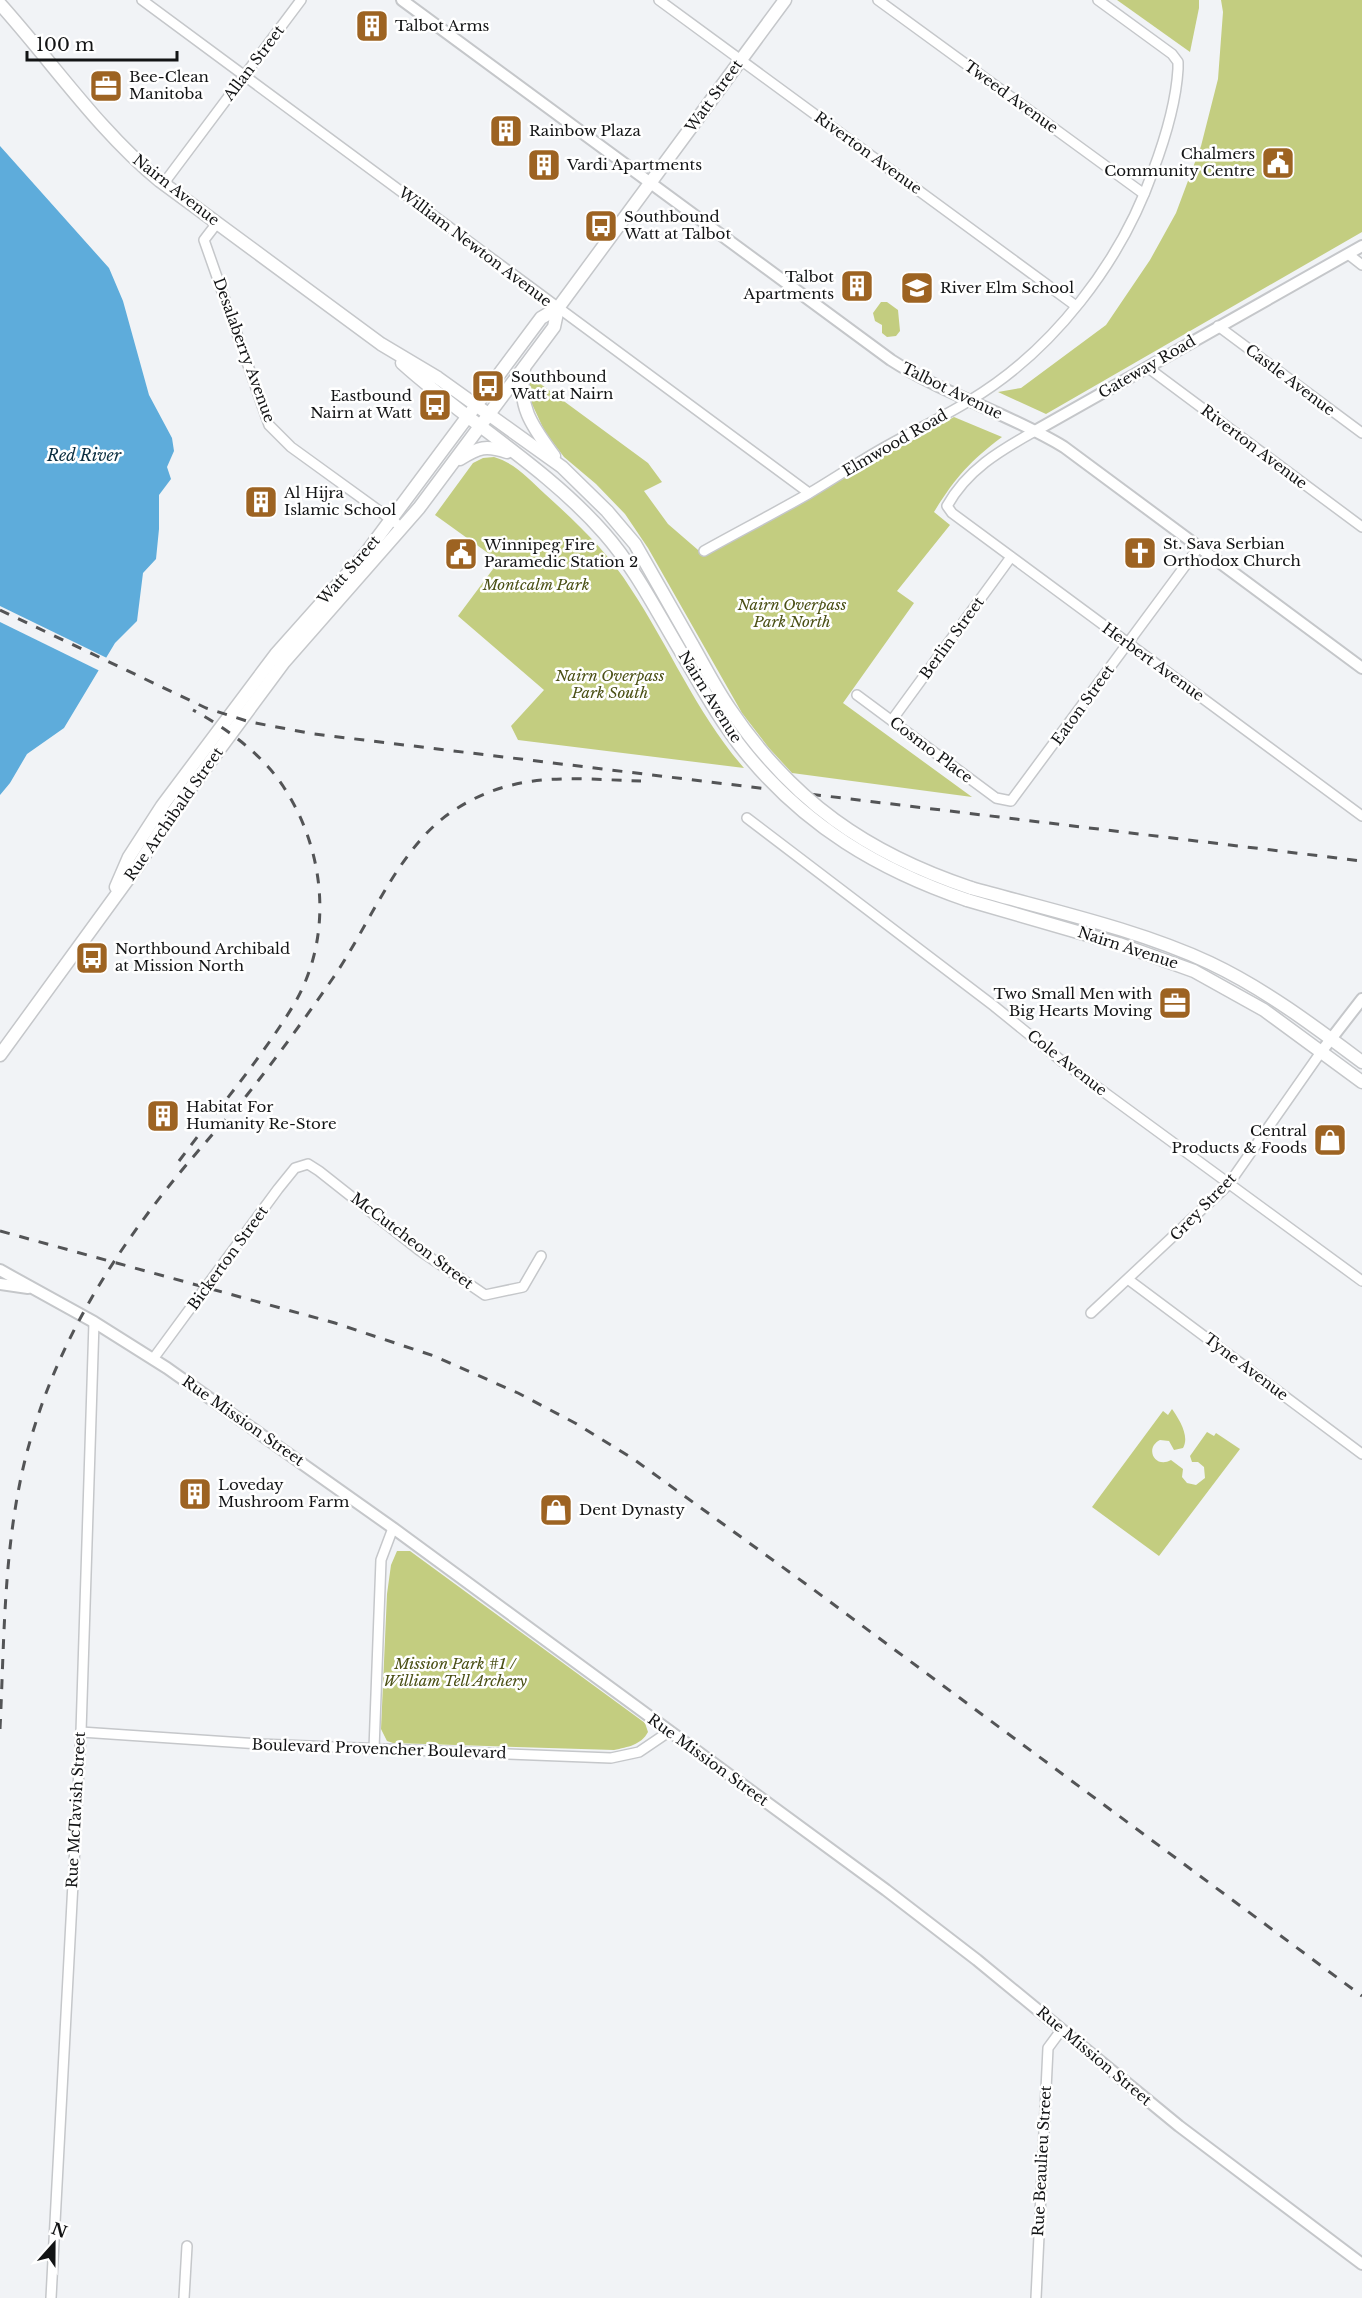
<svg xmlns="http://www.w3.org/2000/svg" width="1362" height="2298" font-family="'Libre Baskerville',serif">
<rect width="100%" height="100%" fill="#f1f3f6"/>
<g fill="#c3cd80">
<polygon points="1117,0 1199,0 1199,8 1190,52"/>
<polygon points="1221,0 1362,0 1362,232 1046,414 998,392 1021,388 1106,325 1150,260 1176,213 1201,146 1218,79 1223,12"/>
<polygon points="881,302 887,302 898,310 900,331 896,336 887,337 882,333 882,325 875,321 873,313"/>
<path d="M531 377 648 463 662 482 644 491 668 524 705 556 954 417 1002 437C970 461 955 478 934 512L950 525 897 591 914 603 843 703 972 797 792 773 769 748 742 713 648 548 625 514 596 484 564 457 545 432 532 404 529 389Z"/>
<path d="M494 457C515 463 529 479 545 494 577 523 608 552 631 589 670 648 697 714 744 768L518 740 511 726 544 690 458 616 499 561 435 515 473 463 483 458Z"/>
<path d="M1172 1409C1179 1419 1190 1436 1183 1448L1174 1450 1169 1441 1160 1440C1144 1448 1155 1469 1171 1460L1183 1469 1182 1477 1187 1483 1196 1485 1205 1478 1204 1467 1198 1462H1192L1190 1456 1207 1432 1214 1436 1216 1433 1240 1449 1159 1556 1092 1507 1163 1411 1168 1415Z"/>
<path d="M397 1551H410L645 1723 648 1732C641 1745 628 1747 614 1750L393 1743 387 1741 381 1729 387 1594 391 1565Z"/>
</g>
<polygon fill="#5eacdb" points="0,146 109,268 123,301 149,395 172,438 174,451 167,467 171,479 159,495 159,529 156,559 143,573 137,621 115,643 64,728 27,754 10,783 0,795"/>
<polygon fill="#f1f3f6" points="0,606 109,659 102,672 0,622"/>
<g fill="none" stroke-linecap="round" stroke-linejoin="round">
<defs>
<g id="minor">
<polyline points="142,0 809,493"/>
<polyline points="659,0 1076,306"/>
<polyline points="878,0 1144,194"/>
<polyline points="164,183 301,0"/>
<polyline points="217,223 204,240 269,425 291,447 396,523"/>
<polyline points="1348,254 1362,265"/>
<polyline points="1218,326 1362,433"/>
<polyline points="1147,367 1362,527"/>
<path d="M1035 431C999 451 967 470 947 506L952 513 1362 816"/>
<path d="M704 551C738 532 773 514 808 494 830 481 851 467 873 454 905 435 938 420 969 401 1053 351 1121 262 1153 171 1165 139 1176 104 1178 69V62L1172 54 1098 0"/>
<polyline points="857,695 996,798 1011,801 1199,547"/>
<polyline points="892,720 1011,557"/>
<polyline points="747,818 994,1006 1063,1062 1362,1281"/>
<polyline points="1129,1280 1362,1454"/>
<polyline points="1091,1313 1228,1185 1321,1052"/>
<polyline points="153,1359 278,1189 295,1168 308,1164 319,1171 419,1250 485,1295 523,1287 541,1256"/>
<polyline points="81,1732 259,1744 611,1758 639,1752 670,1731"/>
<polyline points="374,1749 381,1560 393,1528"/>
<polyline points="51,2298 81,1732 94,1322"/>
<polyline points="184,2298 187,2246"/>
<polyline points="1036,2298 1048,2048 1062,2029"/>
</g>
<g id="tertiary">
<path d="M402 0 891 360C945 395 1008 413 1064 447L1362 668"/>
<polyline points="1035,431 1362,246"/>
<polyline points="1321,1052 1362,999"/>
<polyline points="0,1270 94,1322 167,1368 393,1528 886,1890 977,1960 1179,2126 1362,2264"/>
<polyline points="0,1284 28,1288"/>
</g>
<g id="secondary">
<path d="M0 4C53 63 98 130 160 181L381 344 438 378 562 467 607 511 635 544 693 646"/>
<path d="M402 363C467 422 546 467 604 533 635 568 657 612 681 652"/>
<path d="M524 369C517 407 533 427 554 456"/>
<path d="M460 459C479 447 486 445 507 452"/>
<polyline points="116,887 129,857 162,806 276,654 366,553 541,318 558,308"/>
<path d="M971 888C1049 910 1137 929 1210 963 1265 989 1314 1026 1362 1062"/>
<polyline points="967,900 1119,944 1194,971 1264,1010 1362,1082"/>
<polyline points="0,1055 139,864 167,820 284,662 419,508 554,327 558,308 785,0"/>
</g>
</defs>
<use href="#minor" stroke="#c5c7ca" stroke-width="12"/>
<use href="#tertiary" stroke="#c5c7ca" stroke-width="14"/>
<use href="#secondary" stroke="#c5c7ca" stroke-width="15"/>
<use href="#minor" stroke="#fff" stroke-width="9"/>
<use href="#tertiary" stroke="#fff" stroke-width="10"/>
<use href="#secondary" stroke="#fff" stroke-width="12"/>
<g stroke="#535456" stroke-width="3" stroke-dasharray="10 10" stroke-linecap="butt">
<polyline points="0,610 206,708 250,722 314,734 1362,861"/>
<path d="M179 1161C217 1110 260 1060 293 1006 334 938 326 851 283 786 262 754 226 728 193 710"/>
<polyline points="0,1231 335,1323 434,1356 518,1393 575,1423 632,1458 810,1587 1362,1996"/>
<path d="M0 1729C5 1627 3 1523 35 1425 68 1319 133 1225 206 1142 219 1126 234 1111 247 1095 277 1057 306 1017 333 978 369 926 399 846 453 811 515 770 571 779 641 781"/>
</g>
<defs>
<g id="secondary-bridge">
<path d="M693 646C705 667 716 689 730 709 792 801 866 853 971 888"/>
<path d="M681 652C701 686 720 721 745 752 805 826 879 870 967 900"/>
</g>
</defs>
<use href="#secondary-bridge" stroke="#c5c7ca" stroke-width="15" stroke-linecap="butt"/>
<use href="#secondary-bridge" stroke="#fff" stroke-width="12"/>
</g>
<defs>
<symbol id="building-square" viewBox="-11 -11 22 22"><rect x="-9" y="-9" width="18" height="18" rx="4" fill="#9d6322" stroke="#fff"/><path d="M-4-6H4V6H1V3H-1V6H-4ZM-2.5-4.3h1.7v1.8h-1.7ZM.8-4.3h1.7v1.8H.8ZM-2.5-1h1.7V.8h-1.7ZM.8-1h1.7V.8H.8Z" fill="#fff"/></symbol>
<symbol id="office-square" viewBox="-11 -11 22 22"><rect x="-9" y="-9" width="18" height="18" rx="4" fill="#9d6322" stroke="#fff"/><path d="M-6-3h4V-5.5h4V-3h4V5H-6ZM-1-4.5V-3h2v-1.5ZM-6 0V1H6V0Z" fill="#fff"/></symbol>
<symbol id="civic-square" viewBox="-11 -11 22 22"><rect x="-9" y="-9" width="18" height="18" rx="4" fill="#9d6322" stroke="#fff"/><path d="M-.6-6.5H3V-4.5H.6V-3L4-1V1h2V6H-6V1h2V-1L-.6-3ZM-1.2 2.5V6h2.4V2.5Z" fill="#fff"/></symbol>
<symbol id="bus-square" viewBox="-11 -11 22 22"><rect x="-9" y="-9" width="18" height="18" rx="4" fill="#9d6322" stroke="#fff"/><path d="M-5-6H5V4H4V6H2V4H-2V6H-4V4H-5ZM-3.5-4V0h7V-4ZM-3.5 1.2v1.5H-2V1.2ZM2 1.2v1.5H3.5V1.2Z" fill="#fff"/></symbol>
<symbol id="school-square" viewBox="-11 -11 22 22"><rect x="-9" y="-9" width="18" height="18" rx="4" fill="#9d6322" stroke="#fff"/><path d="M0-5L7-2L0 1L-7-2ZM-4 1L0 2.5L4 1V4Q0 6-4 4Z" fill="#fff"/></symbol>
<symbol id="church-square" viewBox="-11 -11 22 22"><rect x="-9" y="-9" width="18" height="18" rx="4" fill="#9d6322" stroke="#fff"/><path d="M-1.2-6h2.4v3.5h3.3v2.4h-3.3V6h-2.4V-.1h-3.3v-2.4h3.3Z" fill="#fff"/></symbol>
<symbol id="shop-square" viewBox="-11 -11 22 22"><rect x="-9" y="-9" width="18" height="18" rx="4" fill="#9d6322" stroke="#fff"/><path d="M-5-2.5h2.3a2.7 3.5 0 0 1 5.4 0H5L5.5 6h-11ZM-1.5-2.5h3a1.5 2.3 0 0 0-3 0Z" fill="#fff"/></symbol>
</defs>
<g fill-rule="evenodd">
<use href="#building-square" x="353" y="7" width="38" height="38"/>
<use href="#office-square" x="87" y="67" width="38" height="38"/>
<use href="#building-square" x="487" y="112" width="38" height="38"/>
<use href="#civic-square" x="1259" y="144" width="38" height="38"/>
<use href="#building-square" x="525" y="146" width="38" height="38"/>
<use href="#bus-square" x="582" y="207" width="38" height="38"/>
<use href="#building-square" x="838" y="267" width="38" height="38"/>
<use href="#school-square" x="898" y="269" width="38" height="38"/>
<use href="#bus-square" x="469" y="367" width="38" height="38"/>
<use href="#bus-square" x="416" y="386" width="38" height="38"/>
<use href="#building-square" x="242" y="483" width="38" height="38"/>
<use href="#church-square" x="1121" y="534" width="38" height="38"/>
<use href="#civic-square" x="442" y="535" width="38" height="38"/>
<use href="#bus-square" x="73" y="939" width="38" height="38"/>
<use href="#office-square" x="1156" y="984" width="38" height="38"/>
<use href="#building-square" x="144" y="1097" width="38" height="38"/>
<use href="#shop-square" x="1311" y="1121" width="38" height="38"/>
<use href="#building-square" x="176" y="1475" width="38" height="38"/>
<use href="#shop-square" x="537" y="1491" width="38" height="38"/>
</g>
<g text-anchor="middle" stroke-width="5" stroke-linejoin="round" paint-order="stroke">
<g font-size="15" fill="#131415" stroke="#fff" text-anchor="start">
<text x="395" y="31">Talbot Arms</text>
<text x="129" y="82">Bee-Clean<tspan x="129" dy="17">Manitoba</tspan></text>
<text x="529" y="136">Rainbow Plaza</text>
<text x="1255" y="159" text-anchor="end">Chalmers<tspan x="1255" dy="17">Community Centre</tspan></text>
<text x="567" y="170">Vardi Apartments</text>
<text x="624" y="222">Southbound<tspan x="624" dy="17">Watt at Talbot</tspan></text>
<text x="834" y="282" text-anchor="end">Talbot<tspan x="834" dy="17">Apartments</tspan></text>
<text x="940" y="293">River Elm School</text>
<text x="511" y="382">Southbound<tspan x="511" dy="17">Watt at Nairn</tspan></text>
<text x="412" y="401" text-anchor="end">Eastbound<tspan x="412" dy="17">Nairn at Watt</tspan></text>
<text x="284" y="498">Al Hijra<tspan x="284" dy="17">Islamic School</tspan></text>
<text x="1163" y="549">St. Sava Serbian<tspan x="1163" dy="17">Orthodox Church</tspan></text>
<text x="484" y="550">Winnipeg Fire<tspan x="484" dy="17">Paramedic Station 2</tspan></text>
<text x="115" y="954">Northbound Archibald<tspan x="115" dy="17">at Mission North</tspan></text>
<text x="1152" y="999" text-anchor="end">Two Small Men with<tspan x="1152" dy="17">Big Hearts Moving</tspan></text>
<text x="186" y="1112">Habitat For<tspan x="186" dy="17">Humanity Re-Store</tspan></text>
<text x="1307" y="1136" text-anchor="end">Central<tspan x="1307" dy="17">Products &amp; Foods</tspan></text>
<text x="218" y="1490">Loveday<tspan x="218" dy="17">Mushroom Farm</tspan></text>
<text x="579" y="1515">Dent Dynasty</text>
</g>
<g font-size="15" fill="#131415" stroke="#fff">
<text transform="translate(254 63) rotate(-53)" y="5">Allan Street</text>
<text transform="translate(714 96) rotate(-54)" y="5">Watt Street</text>
<text transform="translate(1011 97) rotate(36)" y="5">Tweed Avenue</text>
<text transform="translate(868 153) rotate(36)" y="5">Riverton Avenue</text>
<text transform="translate(176 190) rotate(38)" y="5">Nairn Avenue</text>
<text transform="translate(475 247) rotate(37)" y="5">William Newton Avenue</text>
<text transform="translate(244 350) rotate(70)" y="5">Desalaberry Avenue</text>
<text transform="translate(1147 367) rotate(-30)" y="5">Gateway Road</text>
<text transform="translate(1290 380) rotate(37)" y="5">Castle Avenue</text>
<text transform="translate(952 391) rotate(26)" y="5">Talbot Avenue</text>
<text transform="translate(895 443) rotate(-30)" y="5">Elmwood Road</text>
<text transform="translate(1254 447) rotate(37)" y="5">Riverton Avenue</text>
<text transform="translate(349 570) rotate(-49)" y="5">Watt Street</text>
<text transform="translate(952 638) rotate(-54)" y="5">Berlin Street</text>
<text transform="translate(1153 662) rotate(36)" y="5">Herbert Avenue</text>
<text transform="translate(710 697) rotate(58)" y="5">Nairn Avenue</text>
<text transform="translate(1083 705) rotate(-54)" y="5">Eaton Street</text>
<text transform="translate(931 750) rotate(37)" y="5">Cosmo Place</text>
<text transform="translate(174 814) rotate(-55)" y="5">Rue Archibald Street</text>
<text transform="translate(1128 948) rotate(18)" y="5">Nairn Avenue</text>
<text transform="translate(1067 1063) rotate(38)" y="5">Cole Avenue</text>
<text transform="translate(1203 1207) rotate(-46)" y="5">Grey Street</text>
<text transform="translate(412 1241) rotate(37)" y="5">McCutcheon Street</text>
<text transform="translate(228 1258) rotate(-54)" y="5">Bickerton Street</text>
<text transform="translate(1246 1367) rotate(37)" y="5">Tyne Avenue</text>
<text transform="translate(243 1421) rotate(35)" y="5">Rue Mission Street</text>
<text transform="translate(379 1749) rotate(2)" y="5">Boulevard Provencher Boulevard</text>
<text transform="translate(708 1760) rotate(36)" y="5">Rue Mission Street</text>
<text transform="translate(76 1810) rotate(-87)" y="5">Rue McTavish Street</text>
<text transform="translate(1094 2056) rotate(40)" y="5">Rue Mission Street</text>
<text transform="translate(1042 2161) rotate(-87)" y="5">Rue Beaulieu Street</text>
</g>
<g font-size="15" font-style="italic" fill="#4b5016" stroke="#fff">
<text x="536" y="590">Montcalm Park</text>
<text x="792" y="610">Nairn Overpass<tspan x="792" dy="17">Park North</tspan></text>
<text x="610" y="681">Nairn Overpass<tspan x="610" dy="17">Park South</tspan></text>
<text x="455" y="1669">Mission Park #1 /<tspan x="455" dy="17">William Tell Archery</tspan></text>
</g>
<g font-size="16" font-style="italic" fill="#0a2e41" stroke="#fff">
<text x="84" y="461">Red River</text>
</g>
</g>
<g transform="translate(54 2244) rotate(21)" stroke="#ffffff" stroke-width="4.5" paint-order="stroke">
<path d="M0-4.5L10 22L0 15L-10 22Z" fill="#131415"/>
<text y="-9" font-size="16" font-weight="bold" text-anchor="middle" fill="#131415">N</text>
</g>
<path d="M27 51v9h150v-9" fill="none" stroke="#131415" stroke-width="3"/>
<text x="36" y="51" font-size="18" fill="#131415" stroke="#ffffff" stroke-width="4.5" paint-order="stroke">100 m</text>
</svg>
